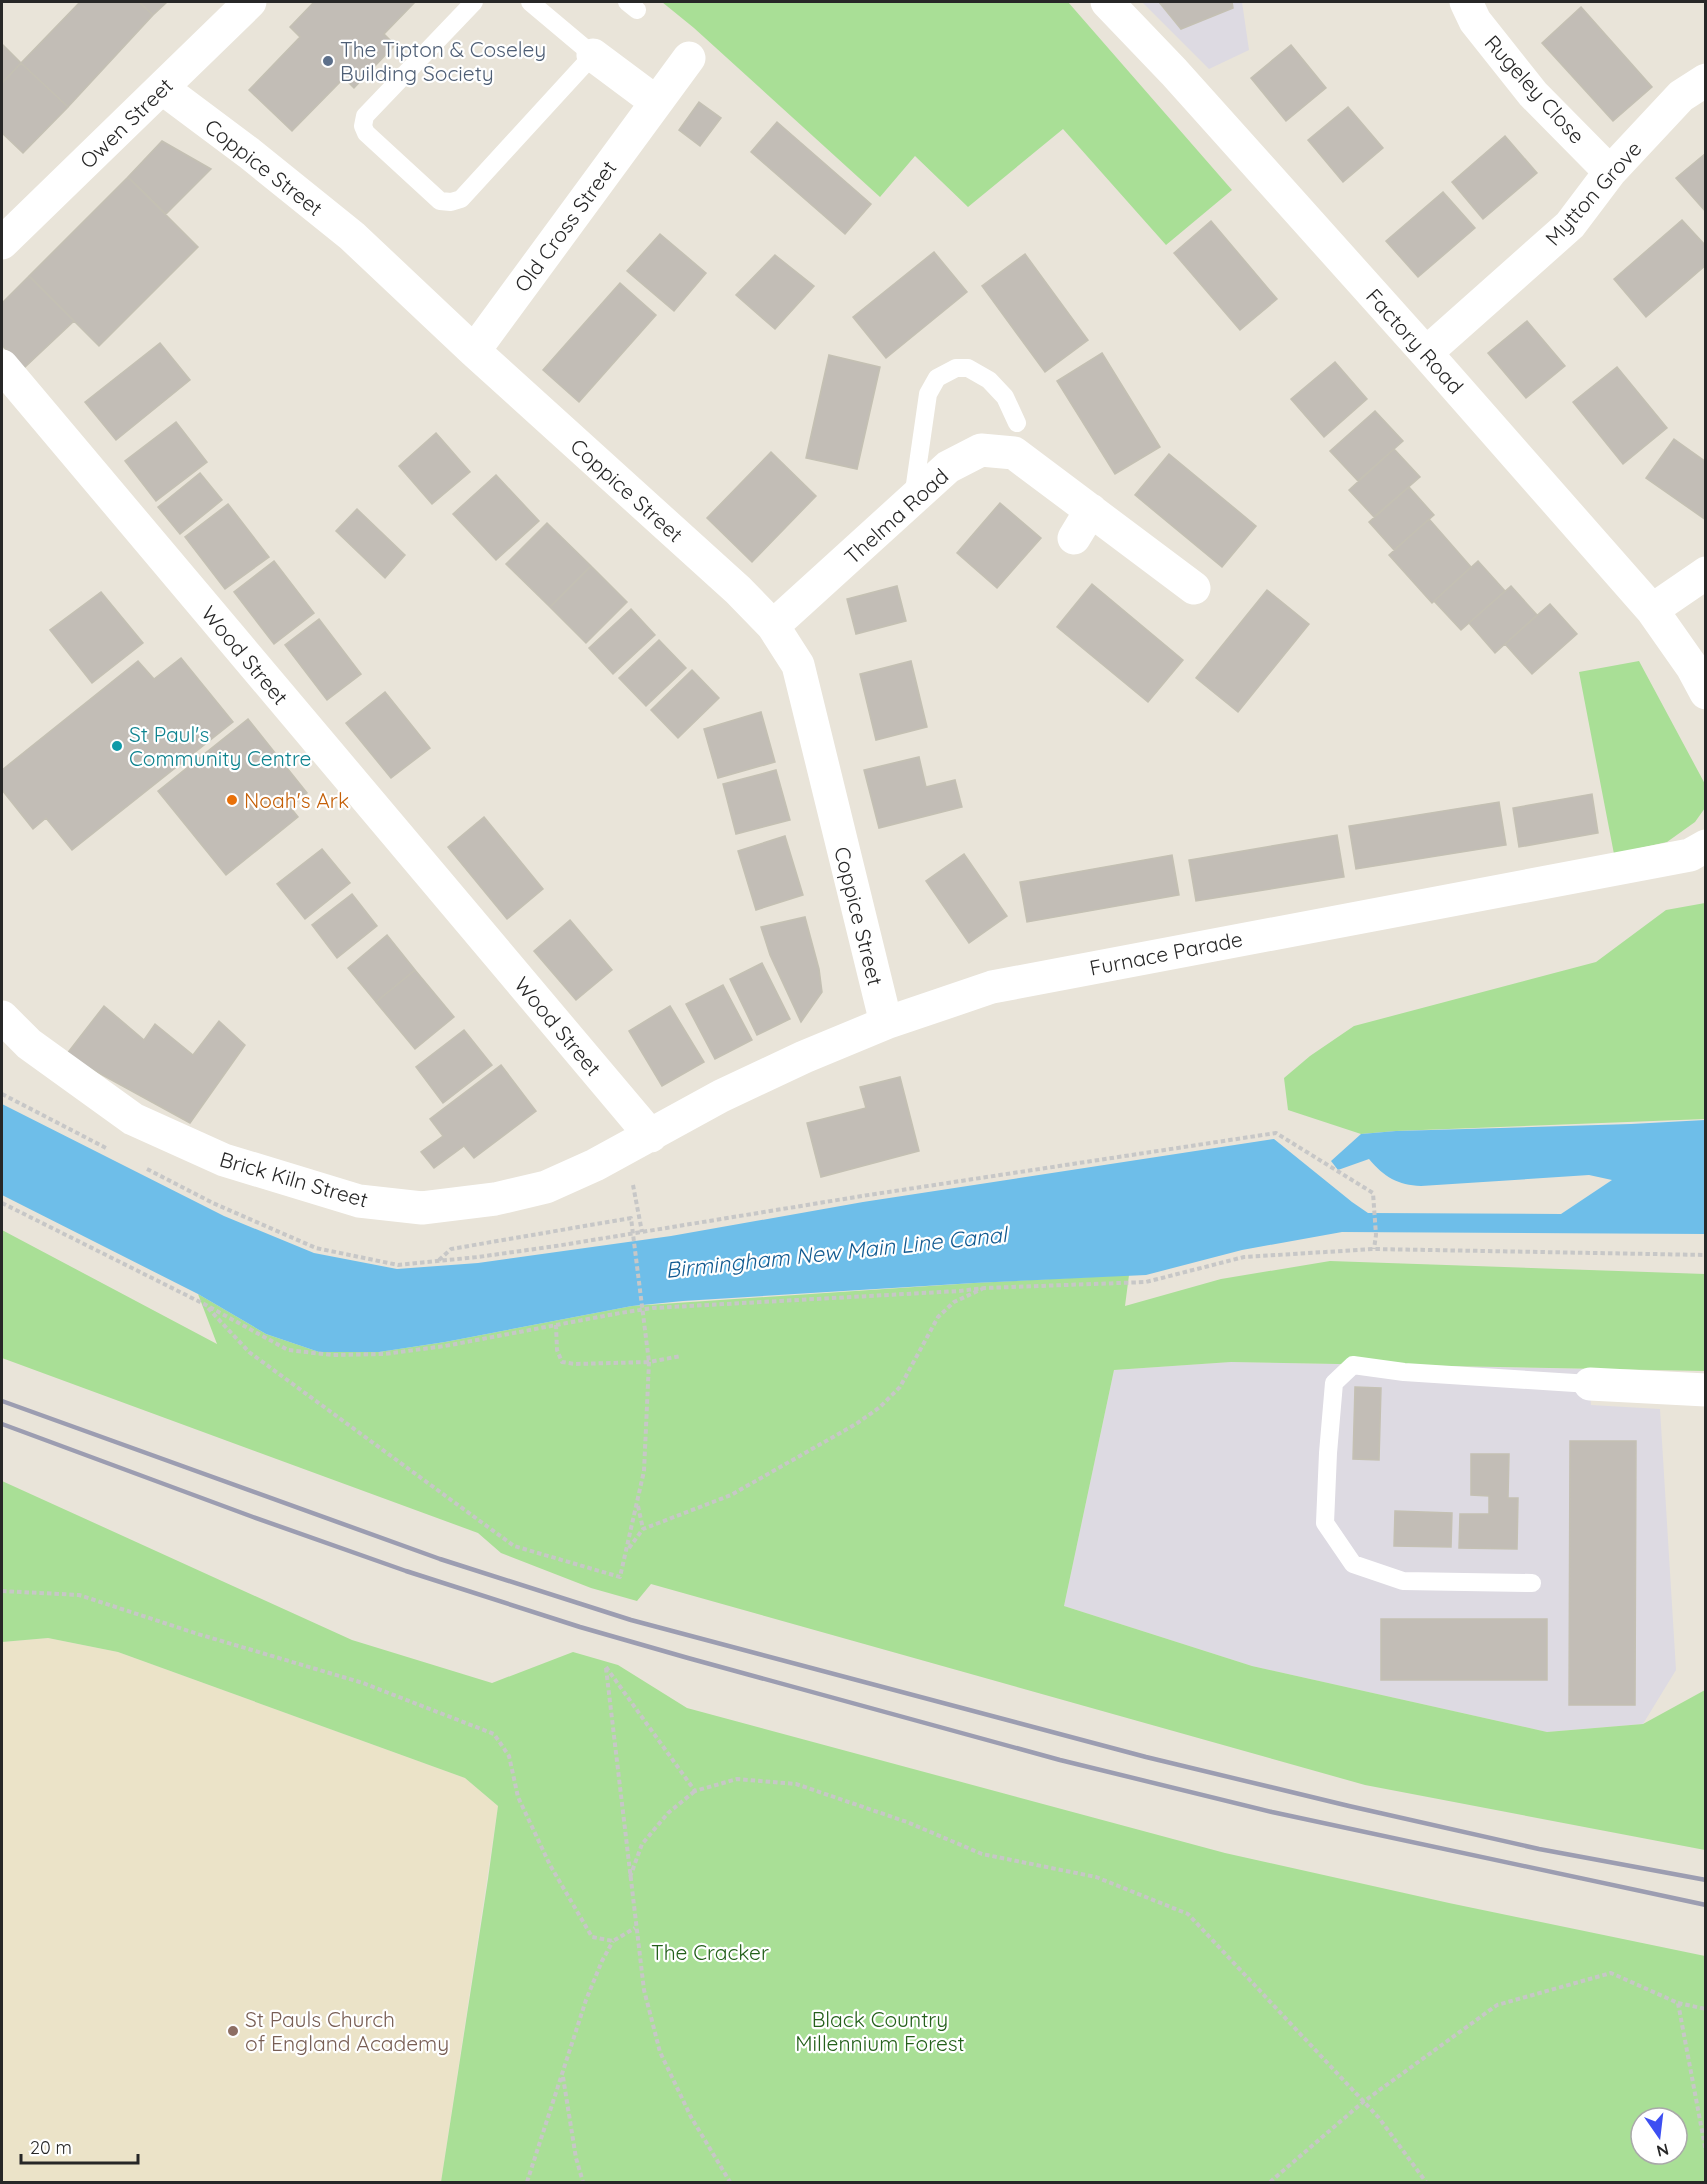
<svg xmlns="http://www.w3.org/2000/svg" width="1707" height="2184" font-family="Quicksand,sans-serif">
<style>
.industrial{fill:#dddae2}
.education{fill:#ebe3c8}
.green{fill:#a9df96;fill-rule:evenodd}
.water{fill:#6ebee9}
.building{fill:#c2bdb6;stroke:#c4c0b3;stroke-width:1.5}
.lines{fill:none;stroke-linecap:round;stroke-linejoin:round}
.path{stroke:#c7c7c7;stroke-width:4;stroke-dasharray:4.5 3;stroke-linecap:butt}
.service{stroke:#fff;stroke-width:18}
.minor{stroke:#fff;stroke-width:33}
.secondary{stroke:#fff;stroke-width:33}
.rail{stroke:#9c9db1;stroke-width:4.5}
.service-dot{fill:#5c6f8a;stroke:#fff;stroke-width:2}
.culture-dot{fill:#0f9aa8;stroke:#fff;stroke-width:2}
.food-dot{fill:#e8710a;stroke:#fff;stroke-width:2}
.education-dot{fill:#8d6e63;stroke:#fff;stroke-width:2}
.labels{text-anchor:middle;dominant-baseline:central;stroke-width:4.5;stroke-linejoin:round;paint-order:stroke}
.service-label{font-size:21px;fill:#4e5e75;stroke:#fff;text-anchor:start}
.street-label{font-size:21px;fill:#272727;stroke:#fff}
.culture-label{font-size:21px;fill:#0d838f;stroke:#fff;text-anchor:start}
.food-label{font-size:21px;fill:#c56008;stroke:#fff;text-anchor:start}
.park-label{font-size:21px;fill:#24601b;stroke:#fff}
.education-label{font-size:21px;fill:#785e54;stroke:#fff;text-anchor:start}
.water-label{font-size:22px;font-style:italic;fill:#125a90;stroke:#fff}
</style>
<rect width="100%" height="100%" fill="#e9e4d9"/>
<path class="industrial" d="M1142,2H1242L1249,50L1209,69Z
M1231,1362L1588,1369L1591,1405L1660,1409L1676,1670L1643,1724L1547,1732L1252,1666L1064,1606L1114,1370Z"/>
<path class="education" d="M48,1638L118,1652L465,1778L498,1806L441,2182H2V1642Z"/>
<path class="green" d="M662,2H1068L1232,190L1166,245L1063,129L968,207L915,156L880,197L694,28Z
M1639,661L1705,784V808L1695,822L1667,842L1614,854L1579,672Z
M1705,903V1119L1396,1131L1361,1134L1288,1110L1284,1078L1310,1056L1354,1026L1596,962L1666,910Z
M2,1230L217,1344L198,1294L266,1334L319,1352H379L445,1342L632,1306L974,1283L1129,1275L1125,1306L1221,1279L1330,1261L1705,1274V1371L1231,1362L1114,1370L1064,1606L1252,1666L1547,1732L1643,1724L1705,1690V1850L1365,1785L651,1584L637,1601L591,1588L501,1553L478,1533L2,1358Z
M2,1481L352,1640L492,1683L573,1652L618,1665L687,1708L1225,1853L1449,1903L1705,1956V2182H441L488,1879L498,1806L465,1778L118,1652L48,1638L2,1642ZM1641,2118H1677V2154H1641Z"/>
<path class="water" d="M2,1104L224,1216L314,1253L397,1269L478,1263L671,1236L863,1202L1274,1139L1352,1202L1368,1213L1561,1214L1612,1180L1589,1175L1421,1186C1398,1185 1384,1177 1369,1159L1338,1170L1331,1161L1361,1134L1396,1131L1631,1124L1705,1120V1234L1342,1232L1242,1250L1146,1275L974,1283L683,1301L632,1306L445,1342L379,1352H319L266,1334L198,1294L2,1195Z"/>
<path class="building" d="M80,2H139L153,15L68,107L21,63Z
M139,2H167L153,15Z
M314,2H415L384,34L395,45L354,88L344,78L292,131L249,90L300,37L290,27Z
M1159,2H1232L1233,8L1181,29Z
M1581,7L1652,87L1613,121L1542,43Z
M2,44L21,63L2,83Z
M1291,45L1326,88L1286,121L1251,78Z
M21,63L68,107L23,153L2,133V83Z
M699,102L721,118L700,146L679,130Z
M1348,107L1383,148L1343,182L1308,140Z
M777,122L871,204L845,234L751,152Z
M1505,136L1537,173L1483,219L1452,182Z
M162,141L211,169L166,214L128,177Z
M1706,153V212L1676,178Z
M128,177L198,247L99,346L29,276Z
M1443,192L1475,228L1418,277L1386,241Z
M1682,220L1706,246V265L1646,317L1614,279Z
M1211,221L1277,299L1240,330L1174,253Z
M660,234L706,273L674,311L627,271Z
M934,252L967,292L886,358L853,317Z
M1025,254L1088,340L1045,372L982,286Z
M775,255L814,286L775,329L736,295Z
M29,276L74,321L23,369L2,345V303Z
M620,283L656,315L579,402L543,370Z
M1527,321L1565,366L1526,398L1488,353Z
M160,343L190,380L116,440L85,402Z
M1102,353L1160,447L1115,474L1057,381Z
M829,355L880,367L857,469L806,458Z
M1335,362L1367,399L1324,437L1291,399Z
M1617,367L1667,428L1623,464L1573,402Z
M1375,411L1403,441L1358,481L1330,451Z
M176,422L207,462L156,501L125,461Z
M436,433L470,472L432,504L399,466Z
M1674,439L1706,462V520L1646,478Z
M1394,449L1420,477L1374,517L1349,490Z
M771,452L816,496L752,562L707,518Z
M1169,454L1256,526L1222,567L1135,495Z
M200,473L222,500L180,534L158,507Z
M496,475L539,521L496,560L453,514Z
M1409,487L1434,515L1394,550L1369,522Z
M1000,503L1041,538L997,588L957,553Z
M228,504L269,557L225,589L185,537Z
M357,509L405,555L385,578L336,531Z
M1429,519L1471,567L1432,603L1389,555Z
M547,523L591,566L550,607L506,564Z
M274,561L314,613L274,644L234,592Z
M1478,561L1505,591L1461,630L1434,601Z
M591,566L627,602L586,643L550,607Z
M1092,584L1183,660L1148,702L1057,627Z
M897,586L906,621L856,634L847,599Z
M1511,586L1537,615L1495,653L1469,623Z
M1267,590L1309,624L1238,712L1196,678Z
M101,592L143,643L92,683L50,630Z
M1550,604L1577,634L1532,674L1505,644Z
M631,609L655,635L613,674L589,648Z
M319,619L361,674L327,700L285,645Z
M659,640L686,668L646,706L619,678Z
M181,658L233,722L72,850L46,818L33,829L2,790V770L138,661L154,679Z
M911,661L927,727L876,740L860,674Z
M692,670L719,698L678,738L651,710Z
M385,692L430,748L391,778L346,723Z
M761,712L775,762L718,778L704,729Z
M248,719L307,793L290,807L298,817L226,875L158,791Z
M919,757L926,787L955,780L962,807L879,828L864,770Z
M776,770L790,820L736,834L723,784Z
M1592,794L1598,833L1519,847L1513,808Z
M1499,802L1506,845L1356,869L1349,826Z
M484,817L543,889L507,919L448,847Z
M1337,835L1344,877L1196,901L1189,860Z
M785,836L803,895L756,910L738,851Z
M322,849L350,883L305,919L277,884Z
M964,854L1007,916L969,943L926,881Z
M1172,855L1179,895L1027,922L1020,882Z
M352,894L377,926L337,958L312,925Z
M805,917L819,969L822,992L801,1022L770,955L761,927Z
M570,920L612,970L576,1000L534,951Z
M387,935L415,970L376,1002L348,968Z
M762,963L790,1019L757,1035L730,979Z
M415,970L454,1017L415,1049L376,1002Z
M723,985L752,1040L715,1059L686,1004Z
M104,1006L144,1040L155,1024L193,1055L219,1021L245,1045L190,1123L66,1055Z
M670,1006L704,1062L662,1086L629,1031Z
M464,1030L492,1065L443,1103L416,1067Z
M501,1065L536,1111L474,1158L464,1146L434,1168L421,1152L443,1136L430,1119Z
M900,1077L919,1151L821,1177L807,1123L866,1108L860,1087Z
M1355,1387L1381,1388L1379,1460L1353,1459Z
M1570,1441H1636L1635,1705H1569Z
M1471,1454H1509L1508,1498H1518L1517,1549L1459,1548L1460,1514H1489V1496L1471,1495Z
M1395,1511L1452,1513L1451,1547L1394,1546Z
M1381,1619H1547V1680H1381Z"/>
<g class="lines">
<path class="path" d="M2,1094L106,1148
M147,1169L213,1203L316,1248L398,1265L478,1257L556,1246L862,1196L1276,1133L1373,1193L1376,1235L1374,1249
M633,1185L642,1232
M2,1203L204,1304L288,1350L332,1355L385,1354L445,1346L620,1313L653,1308L959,1291L985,1288L1146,1282L1244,1257L1374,1249L1706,1255
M439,1260L451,1249L631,1218L649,1362L575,1364L562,1362L557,1350L556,1325
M208,1308L249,1352L514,1546L620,1577L644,1471L649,1362L681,1356
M638,1506L643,1529
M629,1548L643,1529L731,1495L856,1424L880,1407L900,1387L938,1317L954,1302L982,1289
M2,1591L79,1595L198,1634L363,1683L494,1734L509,1756L518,1797L550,1865L592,1937L613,1941L635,1928
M606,1667L695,1791L737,1779L796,1784L907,1822L982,1854L1096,1877L1188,1914L1379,2118L1426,2182
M606,1668L644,1990L660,2052L691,2117L730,2182
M630,1877L642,1844L668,1813L695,1791
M1678,2003L1706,2009
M563,2077L576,2158L583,2182
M527,2182L586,2000L602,1961L613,1941
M1270,2182L1363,2102L1497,2005L1611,1973L1678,2003L1706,2152"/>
<path class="service" d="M474,2L365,116L363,126L366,133L440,201L451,202L461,199L593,55L530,2
M627,2L637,10
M913,498L928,394L937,378L956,368H968L989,380L1005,397L1017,423
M1532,1583L1403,1581L1353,1564L1325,1523L1328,1453L1334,1383L1353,1365L1404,1372L1590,1384"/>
<path class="minor" d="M1107,2L1174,72L1426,353L1652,610L1692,667L1706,693
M1466,2L1475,21L1533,94L1610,172
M593,55L656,102
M162,88L249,153L352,236L474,351L738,590L773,626L798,665L886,1023
M474,351L689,58
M1426,353L1570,225L1610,172L1681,96L1706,80
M2,366L651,1136
M1074,538L1091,510
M1652,610L1706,573
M773,626L948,467L981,450L1014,453L1194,588
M2,1017L29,1044L133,1119L224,1160L359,1201L422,1208L495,1199L546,1187L595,1165L721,1096L804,1057L886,1023L992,987L1690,855L1706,846
M1590,1384L1706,1390"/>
<path class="secondary" d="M2,243L250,2"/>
<path class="rail" d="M2,1401L440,1559L631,1620L1146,1757L1349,1806L1539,1849L1706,1880
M2,1424L253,1517L406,1571L580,1627L688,1658L1060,1760L1272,1812L1706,1905"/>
</g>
<circle class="service-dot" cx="328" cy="61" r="6"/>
<circle class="culture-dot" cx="117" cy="746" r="6"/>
<circle class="food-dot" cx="232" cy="800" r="6"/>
<circle class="education-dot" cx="233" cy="2031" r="6"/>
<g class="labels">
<g class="service-label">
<text x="340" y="49">The Tipton &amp; Coseley<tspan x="340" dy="24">Building Society</tspan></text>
</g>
<g class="street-label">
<text transform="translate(1535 89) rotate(48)">Rugeley Close</text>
<text transform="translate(126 123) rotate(-44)">Owen Street</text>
<text transform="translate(264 167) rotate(38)">Coppice Street</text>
<text transform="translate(1593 193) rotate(-48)">Mytton Grove</text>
<text transform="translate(565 226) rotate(-54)">Old Cross Street</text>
<text transform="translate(1415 341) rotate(48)">Factory Road</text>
<text transform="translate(627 490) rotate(42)">Coppice Street</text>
<text transform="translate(896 516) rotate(-42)">Thelma Road</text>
<text transform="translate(245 655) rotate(50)">Wood Street</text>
<text transform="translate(859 916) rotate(76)">Coppice Street</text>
<text transform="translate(1166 953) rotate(-11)">Furnace Parade</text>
<text transform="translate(558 1026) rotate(50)">Wood Street</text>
<text transform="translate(294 1179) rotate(16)">Brick Kiln Street</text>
</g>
<g class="culture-label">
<text x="129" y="734">St Paul's<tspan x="129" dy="24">Community Centre</tspan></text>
</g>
<g class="food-label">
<text x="244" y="800">Noah's Ark</text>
</g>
<g class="park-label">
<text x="710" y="1952">The Cracker</text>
<text x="880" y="2019">Black Country<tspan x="880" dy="24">Millennium Forest</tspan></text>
</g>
<g class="education-label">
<text x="245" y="2019">St Pauls Church<tspan x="245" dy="24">of England Academy</tspan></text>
</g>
<g class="water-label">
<text transform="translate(836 1252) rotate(-6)">Birmingham New Main Line Canal</text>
</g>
</g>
<rect width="1707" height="2184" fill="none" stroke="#272727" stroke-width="6"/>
<g transform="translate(1659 2136) rotate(166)"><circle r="28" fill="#ffffff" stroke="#a9a9a9" stroke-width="1.5"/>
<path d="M0-4.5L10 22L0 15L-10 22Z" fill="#3d4ff2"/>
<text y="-9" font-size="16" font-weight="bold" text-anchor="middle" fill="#272727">N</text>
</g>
<path d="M21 2154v9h117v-9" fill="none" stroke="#272727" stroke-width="3"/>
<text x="30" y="2154" font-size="18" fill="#272727" stroke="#ffffff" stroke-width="4.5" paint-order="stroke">20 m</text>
</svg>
